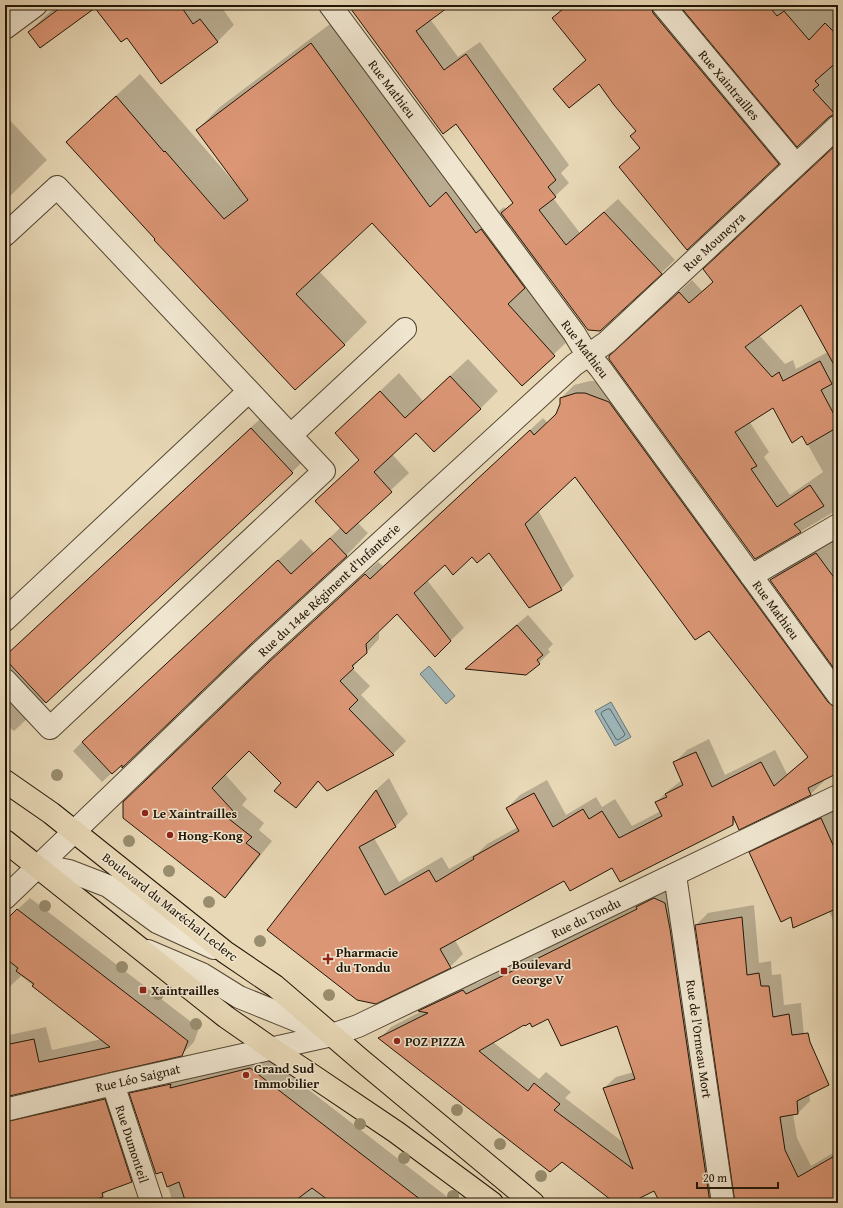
<svg xmlns="http://www.w3.org/2000/svg" width="843" height="1208" font-family="'Gentium Book Plus',serif">
<style>
.water{fill:#9db6ba;stroke:#6b7672}
.shadow{fill:#0003;fill-rule:evenodd}
.lines{fill:none;stroke-linecap:round;stroke-linejoin:round}
.shore{stroke:#5f6660;stroke-width:1}
.building{fill:#db9675;stroke:#211505;fill-rule:evenodd}
.minor-casing{stroke:#534631;stroke-width:24}
.major-casing{stroke:#211505;stroke-width:24}
.minor{stroke:#f0e6d0;stroke-width:22}
.major{stroke:#e8d8b6;stroke-width:22}
.tree{fill:#988d6e}
.poi-dot{fill:#8f2418;stroke:#f0e6d0;stroke-width:1.5}
.labels{text-anchor:middle;dominant-baseline:central;stroke-width:3;stroke-linejoin:round;paint-order:stroke}
.street-label{font-size:13px;fill:#211505;stroke:#f0e6d0}
.poi-label{font-size:13px;font-weight:bold;fill:#211505;stroke:#f0e6d0;text-anchor:start}
</style>
<rect width="100%" height="100%" fill="#e8d8b6"/>
<filter id="stains"><feTurbulence type="fractalNoise" baseFrequency=".005" numOctaves="4"/><feColorMatrix values="0 0 0 0 .2 0 0 0 0 .09 0 0 0 0 .02 0 0 0 .5 -.17"/></filter>
<radialGradient id="worn" r=".72"><stop offset=".6" stop-color="#630" stop-opacity="0"/><stop offset="1" stop-color="#630" stop-opacity=".3"/></radialGradient>
<path class="water" d="M429,666L455,696L446,704L420,674Z
M611,702L631,737L615,746L595,711Z"/>
<path class="shadow" d="M59,5H209L211,8L214,5H220L234,25L217,42L127,36L95,7L29,32L46,15Z
M349,5H449L430,19L458,57L480,42L569,165L561,173L569,183L553,198L580,233L618,199L675,260L600,330L543,269L531,281L577,332L522,385L372,222L319,271L367,322L344,345L90,119L140,74L235,183L236,182L197,130L220,107L334,21L453,185L469,170L499,211L504,207L506,209L514,202L456,122Z
M561,5H670L791,150L778,163L620,167L641,147L637,131L599,82L555,89L587,59L553,18L563,8Z
M681,5H838V113H835L829,116Z
M5,115L47,160L5,201Z
M838,144V376L835,379L838,385V512L832,513L755,558L624,343L692,280L702,291L714,281ZM802,304L828,352L796,369L793,360L785,364L759,335ZM773,406L802,434L823,472L790,495L764,457L769,452L749,421Z
M468,359L498,391L480,409L416,432L392,454L409,473L357,522L368,533L347,555L102,782L73,751L95,729L301,539L314,553L341,527L317,501L360,459L336,433L399,373L423,401Z
M590,381H599L838,686V772L823,780L824,781L811,794L736,821L733,824L612,867L565,879L455,940L463,954L450,967L268,930L376,790L389,778L408,814L395,827L374,838L399,882L442,857L449,869L479,852L487,844L518,827L507,808L520,795L547,780L566,815L596,797L602,807L615,799L632,826L661,811L656,802L669,790L682,780L674,763L687,750L709,739L725,775L775,750L787,774L809,756L709,630L575,476L538,510L574,576L561,589L530,607L489,551L445,564L427,580L464,628L435,655L397,612L379,630V639L352,668L370,686L361,695L406,741L393,754L328,790L319,781L296,807L282,783L249,749L225,774L247,799L242,805L264,823L259,830L272,841L238,883L225,896L137,789L283,649L378,562L383,566L543,418L548,423L558,413L561,404V398L574,385Z
M272,408L313,452L292,472L14,731L5,724V656Z
M838,535V672L771,580L784,567Z
M528,615L553,644L548,649L550,652L539,663L467,668L477,658Z
M834,806L838,814V931L829,911L791,916L750,853L763,840Z
M666,887L716,1203H661L654,1189L628,1203H617L562,1161L380,1038L391,1027L422,1011H420L430,1000L475,979L477,983L643,901ZM549,1018L617,1024L634,1072L616,1077L604,1088L624,1143L565,1098L571,1092L546,1072L539,1079L493,1042L525,1024Z
M30,898L199,1028L194,1042L181,1055L5,1096V1036L46,1027L52,1050L102,1039L21,976L5,991V921Z
M754,905L759,963L771,961L772,975L781,974L784,1005L801,1003L810,1101L798,1113L793,1114L797,1138L811,1166L838,1150V1203H736L696,925L708,913Z
M264,1055L455,1203H173L163,1171L130,1093L144,1080Z
M117,1087L144,1169L132,1181L109,1189L102,1196L80,1203H5V1098V1101Z"/>
<g class="lines">
<path class="shore" d="M608,709H610L625,734L624,736L618,740L616,739L601,714L602,712Z"/>
</g>
<path class="building" d="M64,5H180L193,24L200,19L218,42L161,84L127,38L121,42L95,8L40,48L28,32Z
M348,5H451L416,31L444,70L466,54L556,180L548,187L556,197L539,210L566,245L604,212L662,274L600,331L588,330L501,213L513,203L456,124L443,134Z
M568,5H651L653,13L779,164L687,250L619,167L640,148L630,136L636,131L614,105L599,84L569,108L553,89L586,60L552,18Z
M679,5H768L777,16L784,11L809,40L825,23L838,36V61L815,81L819,85L813,90L835,114L829,117L797,147Z
M311,43L430,207L446,192L476,233L481,229L525,288L508,304L555,356L522,386L372,223L296,294L345,345L295,390L154,240L155,239L66,142L116,96L164,152L165,151L224,219L248,200L196,130Z
M838,143V372L801,305L745,347L772,377L779,372L783,381L820,361L832,384L821,390L838,422V427L807,445L802,436L792,443L773,408L735,432L757,466L751,469L777,507L810,485L824,506L794,524L801,532L755,559L609,359V356L679,292L689,303L713,282L703,269Z
M450,376L481,409L434,452L416,433L374,472L392,492L346,534L315,501L359,460L335,433L380,391L405,418Z
M576,393H585L609,402L828,702L833,706L838,707V773L808,788L811,795L739,830L733,816V825L620,882L612,868L570,891L564,881L440,949L451,968L376,1004L357,1000L267,930L376,790L396,827L359,847L385,895L429,870L436,882L474,859L473,857L519,831L506,808L534,793L553,827L583,809L589,819L602,811L619,838L662,816L655,802L667,797L665,794L683,785L673,762L696,752L712,787L761,762L774,786L808,757L709,631L695,640L575,477L525,524L562,590L529,608L489,553L477,563L472,557L453,575L445,565L414,593L451,641L435,657L397,614L366,644L367,653L352,666L354,668L340,681L358,700L349,709L394,755L327,791L318,781L296,808L274,791L281,783L249,751L212,788L235,813L229,819L252,837L246,843L260,854L225,898L123,818V802L269,662L365,574L370,579L530,430L534,435L556,414L560,404V398Z
M251,428L293,473L46,703L5,659V656Z
M330,538L347,556L251,644L122,768V765L112,774L82,742L278,560L291,574Z
M816,553L838,583V674L770,580Z
M517,625L543,655L537,660L540,664L526,675L465,669Z
M821,818L838,856V908L793,928L791,917L781,922L749,852Z
M654,898L665,903L670,929L710,1203H660L654,1191L630,1203H615L562,1162L550,1172L378,1038L428,1013L418,1011L463,990L466,994L637,909L636,907ZM548,1019L561,1046L617,1026L635,1079L603,1088L633,1169L554,1110L560,1104L534,1083L528,1091L479,1051L524,1025L525,1026L530,1023L532,1027Z
M17,909L188,1041L182,1056L5,1097V1045L34,1039L39,1062L110,1047L32,986L34,984L16,971L18,968L5,958V921Z
M742,917L747,975L759,973L761,986H769L773,1017L789,1014L792,1035L808,1033L810,1042L829,1085L797,1101L798,1114L780,1117L785,1150L798,1177L838,1154V1203H735L695,925Z
M250,1068L386,1173L425,1203H332L312,1188L292,1203H186L179,1182L167,1187L162,1172L156,1174L129,1093L171,1084L170,1088Z
M105,1099L132,1182L102,1193L103,1197L84,1203H5V1122Z"/>
<g class="lines">
<g class="minor-casing">
<path id="minor" d="M330,5L574,333L583,348L600,368L838,695
M663,5L796,165
M5,28L36,5
M5,235L57,187L249,391L5,620
M291,435L405,329
M751,576L838,525
M5,680L50,728L324,471L249,391
M38,867H49L69,871L108,886L157,922L214,948
M675,875L723,1203
M5,898L260,653L574,365L607,342L838,126
M148,951L202,974L239,997L328,1033
M113,1084L152,1203
M5,1110L113,1084L332,1035L358,1026L838,796"/>
</g>
<g class="major-casing">
<path id="major" d="M5,781L51,813L225,952L275,986L361,1060L533,1203
M5,841L226,1017L272,1049L310,1074L396,1132L492,1203"/>
</g>
<use href="#minor" class="minor"/>
<use href="#major" class="major"/>
</g>
<g class="tree">
<circle cx="57" cy="775" r="6"/>
<circle cx="129" cy="841" r="6"/>
<circle cx="169" cy="871" r="6"/>
<circle cx="209" cy="902" r="6"/>
<circle cx="45" cy="906" r="6"/>
<circle cx="260" cy="941" r="6"/>
<circle cx="122" cy="967" r="6"/>
<circle cx="158" cy="994" r="6"/>
<circle cx="329" cy="995" r="6"/>
<circle cx="196" cy="1024" r="6"/>
<circle cx="457" cy="1110" r="6"/>
<circle cx="360" cy="1124" r="6"/>
<circle cx="500" cy="1144" r="6"/>
<circle cx="404" cy="1158" r="6"/>
<circle cx="541" cy="1176" r="6"/>
<circle cx="453" cy="1196" r="6"/>
</g>
<g class="poi-dot">
<circle cx="145" cy="813" r="4"/>
<circle cx="170" cy="835" r="4"/>
<path d="M326 953h4v4h4v4h-4v4h-4v-4h-4v-4h4z"/>
<rect x="500" y="967" width="8" height="8" rx="2"/>
<rect x="139" y="986" width="8" height="8" rx="2"/>
<circle cx="397" cy="1041" r="4"/>
<circle cx="246" cy="1075" r="4"/>
</g>
<g class="labels">
<g class="street-label">
<text transform="translate(729 85) rotate(50)">Rue Xaintrailles</text>
<text transform="translate(392 89) rotate(53)">Rue Mathieu</text>
<text transform="translate(714 242) rotate(-43)">Rue Mouneyra</text>
<text transform="translate(585 349) rotate(53)">Rue Mathieu</text>
<text transform="translate(329 590) rotate(-43)">Rue du 144e Régiment d'Infanterie</text>
<text transform="translate(776 610) rotate(54)">Rue Mathieu</text>
<text transform="translate(170 907) rotate(38)">Boulevard du Maréchal Leclerc</text>
<text transform="translate(586 918) rotate(-26)">Rue du Tondu</text>
<text transform="translate(699 1039) rotate(82)">Rue de l'Ormeau Mort</text>
<text transform="translate(138 1078) rotate(-13)">Rue Léo Saignat</text>
<text transform="translate(132 1144) rotate(72)">Rue Dumonteil</text>
</g>
<g class="poi-label">
<text x="153" y="813">Le Xaintrailles</text>
<text x="178" y="835">Hong-Kong</text>
<text x="336" y="952">Pharmacie<tspan x="336" dy="15">du Tondu</tspan></text>
<text x="512" y="964">Boulevard<tspan x="512" dy="15">George V</tspan></text>
<text x="151" y="990">Xaintrailles</text>
<text x="405" y="1041">POZ PIZZA</text>
<text x="254" y="1068">Grand Sud<tspan x="254" dy="15">Immobilier</tspan></text>
</g>
</g>
<rect width="843" height="1208" fill="none" stroke="#e8d8b6" stroke-width="20"/>
<rect x="6" y="6" width="831" height="1196" fill="none" stroke="#211505" stroke-width="2"/>
<rect x="10" y="10" width="823" height="1188" fill="none" stroke="#211505"/>
<path d="M697 1182v6h81v-6" fill="none" stroke="#211505" stroke-width="2"/>
<text x="703" y="1182" font-size="12" fill="#211505" stroke="#f0e6d0" stroke-width="3" paint-order="stroke">20 m</text>
<rect width="100%" height="100%" filter="url(#stains)"/>
<rect width="100%" height="100%" fill="url(#worn)"/>
</svg>
